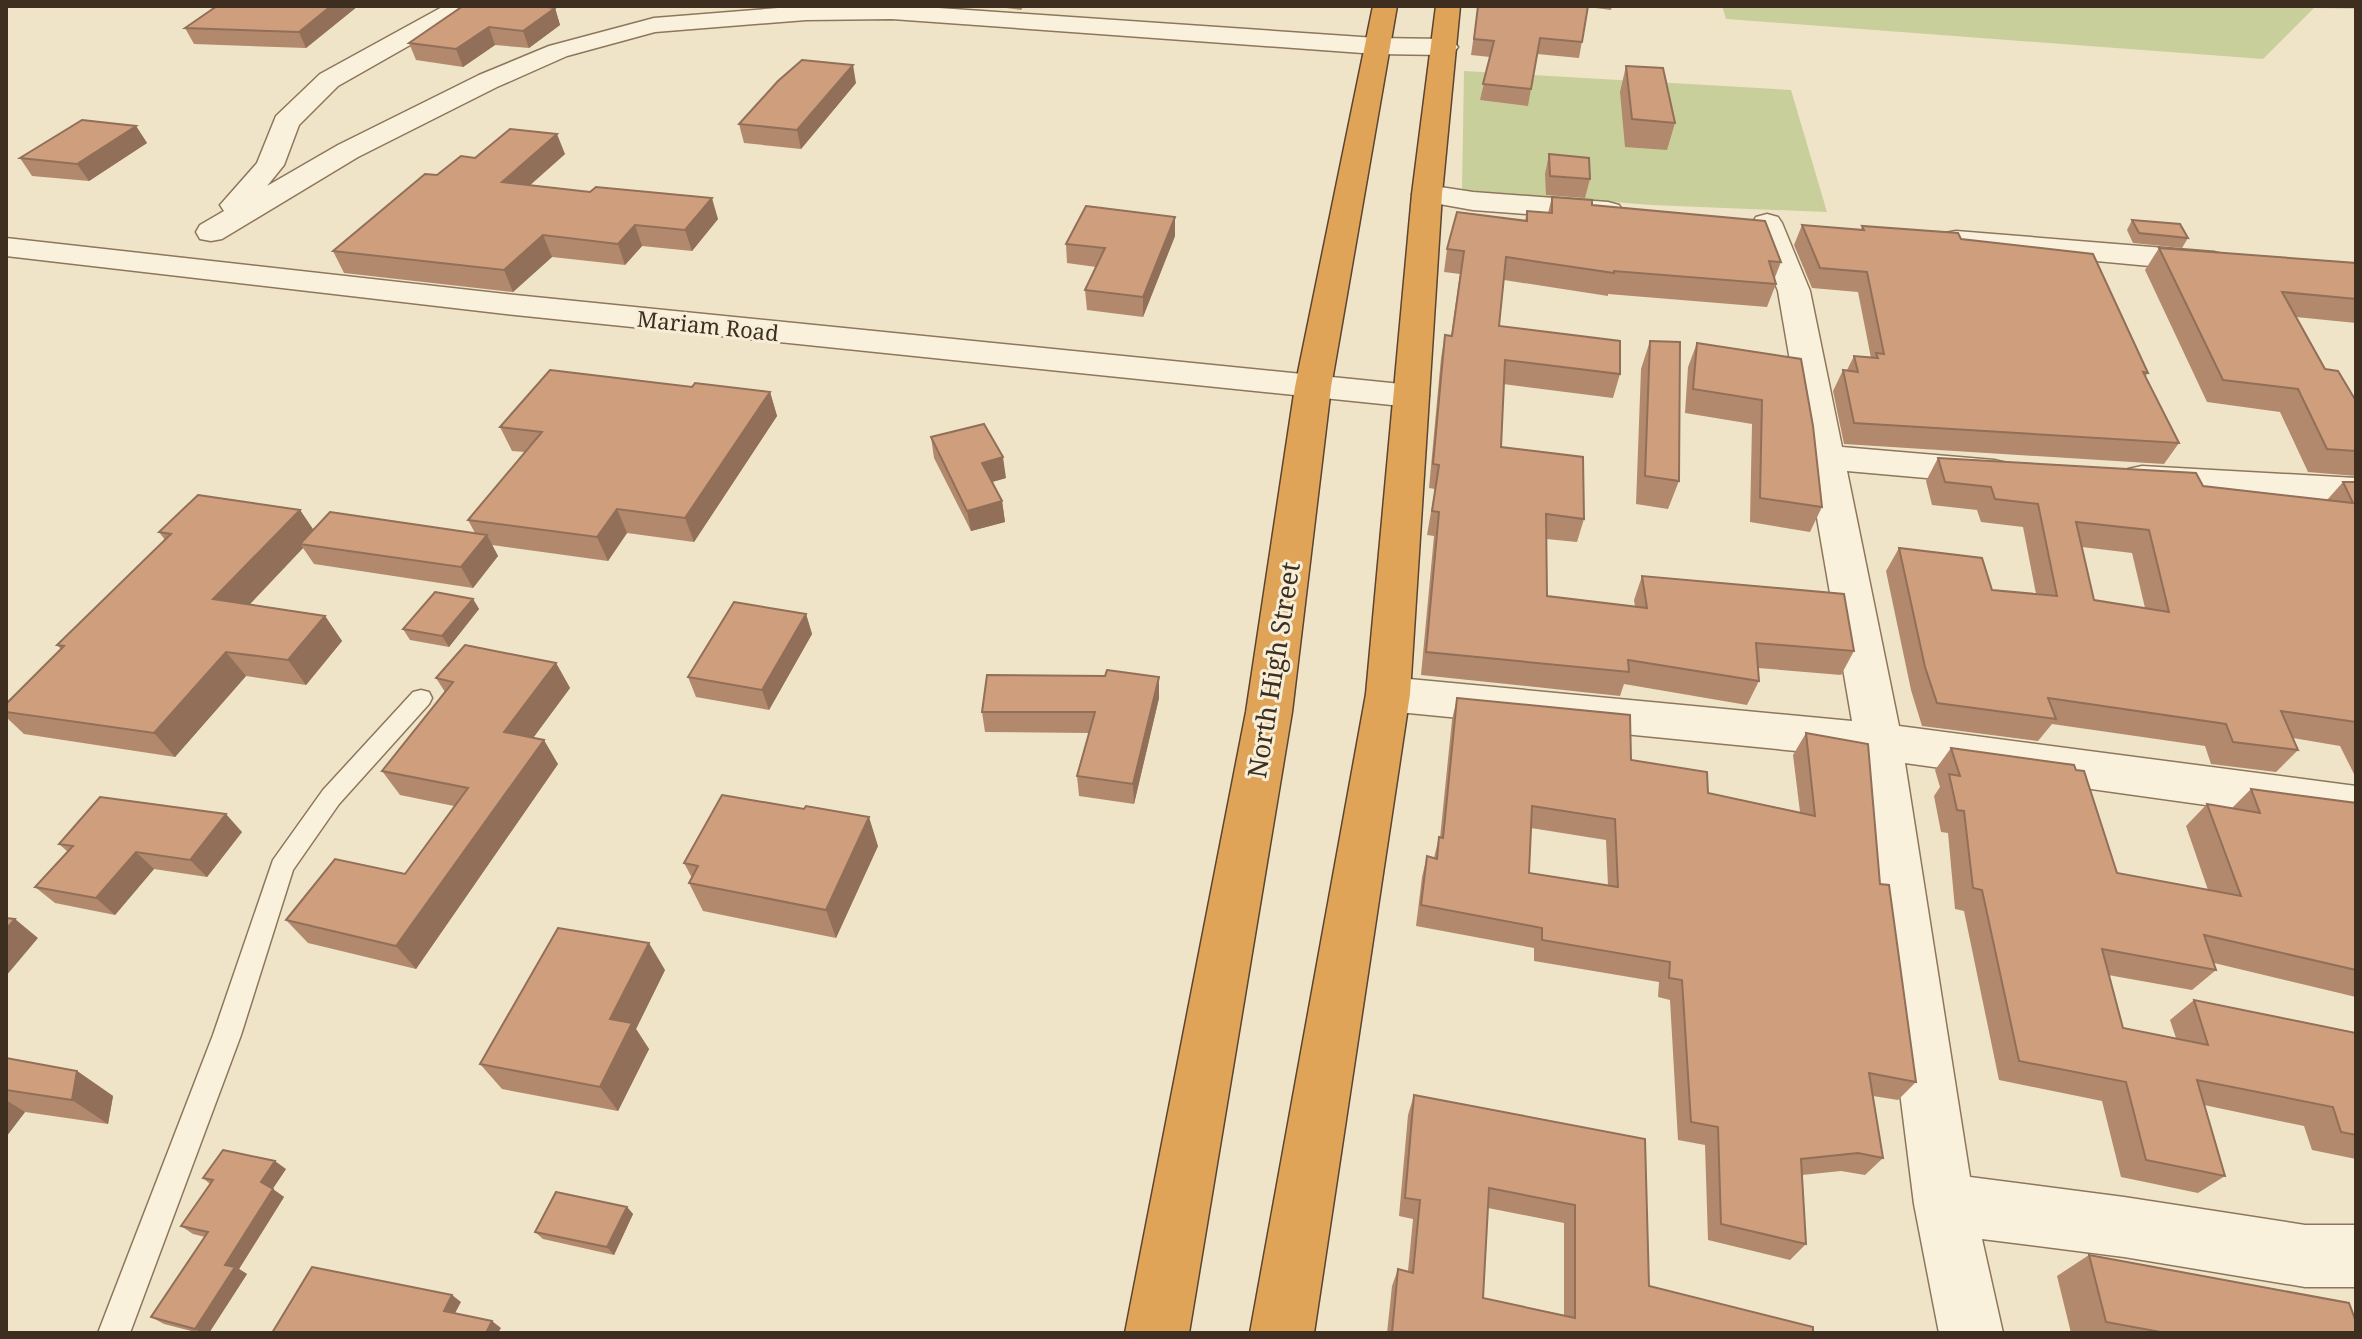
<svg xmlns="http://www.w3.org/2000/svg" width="2362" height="1339" font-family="'Noto Serif',serif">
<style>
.green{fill:#c9cf9b}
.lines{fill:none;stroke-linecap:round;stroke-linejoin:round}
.lane-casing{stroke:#8d765c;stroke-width:3}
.street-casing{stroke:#8d765c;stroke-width:3}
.highway-casing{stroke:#5b4430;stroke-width:3}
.lane{fill:#faf1dc;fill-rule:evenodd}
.street{fill:#faf1dc;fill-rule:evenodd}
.highway{fill:#e0a458;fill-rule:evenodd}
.wall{fill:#b2896c;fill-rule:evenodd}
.shaded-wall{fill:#916f58}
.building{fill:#cf9f7d;stroke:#916f58;stroke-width:2;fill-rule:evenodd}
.labels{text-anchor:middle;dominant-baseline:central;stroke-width:6;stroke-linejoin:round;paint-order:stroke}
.far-street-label{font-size:22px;fill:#3d2e20;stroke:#f7eed8}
.street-label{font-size:26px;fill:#3d2e20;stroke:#f7eed8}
</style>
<rect width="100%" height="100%" fill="#f0e4c8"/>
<path class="green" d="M1722,6H2356V9L2314,8L2263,59L1726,19Z
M1464,71L1791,90L1827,212L1651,205L1462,190Z"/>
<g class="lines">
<g class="lane-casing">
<path id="lane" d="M421,690L429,692L432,698L429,704L339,804L293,870L241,1035L130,1333H98L213,1035L273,860L323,790L413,692Z"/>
</g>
<g class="street-casing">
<path id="street" d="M444,6H474L470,11L338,86L299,125L284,165L267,186L338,145L479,75L549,46L654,18L803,6H910L1376,38L1445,39L1454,42L1458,47L1454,52L1445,55L1376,54L892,19L806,20L655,32L567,56L497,87L358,157L222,239L211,241L200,239L196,232L200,225L224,211L220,205L257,163L276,116L320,74Z
M1427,185L1473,192L1608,202L1619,205L1623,211L1619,217L1608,220L1473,210L1417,200L1412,194L1417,188Z
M1767,214L1778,217L1782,223L1810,291L1842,447L1994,460L2007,463L2013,472L2007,481L1994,484L1847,471L1899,726L2356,786V826L1905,763L1970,1177L2124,1197L2305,1225H2356V1287H2305L2124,1257L1982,1239L2003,1333H1939L1914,1204L1858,757L1388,711L1372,706L1366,694L1372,682L1388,677L1852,721L1778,291L1752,223L1756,217Z
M1956,231L2214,252L2225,255L2230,262L2225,269L2214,272L1945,247L1940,240L1945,233Z
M6,238L515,295L1411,385L1424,388L1429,396L1424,404L1411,407L515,315L6,256Z
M2142,466L2356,478V504L2142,490L2128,487L2123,478L2128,469Z"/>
</g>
<g class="highway-casing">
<path id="highway" d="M1373,6H1397L1331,387L1292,712L1189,1333H1125L1246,712L1295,387Z
M1436,6H1460L1442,194L1410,694L1314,1333H1250L1366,694L1412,194Z"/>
</g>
<use href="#lane" class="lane"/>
<use href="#street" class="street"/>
<use href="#highway" class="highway"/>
</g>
<path class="wall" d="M358,6L306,48L194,44L185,28Z
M991,6H1024L1021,10Z
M1478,6H1612L1611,10L1588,7L1579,58L1537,54L1528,106L1480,100L1490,57L1471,55Z
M555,8L560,25L529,48L495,45L463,67L416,60L409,43Z
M1626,66L1675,123L1667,150L1625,147L1620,92Z
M856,83L801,149L744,143L739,124Z
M136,126L147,143L89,181L32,176L20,158Z
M565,154L530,185L718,219L692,251L642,246L625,265L552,257L513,292L344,273L333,251L437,175L475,158Z
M1549,154L1590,179L1585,198L1546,195L1545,174Z
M1552,197L1592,205L1781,262L1774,280L1776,284L1767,307L1608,294V296L1504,280L1499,326L1620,374L1613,398L1503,384L1501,447L1584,519L1577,542L1546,539L1547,596L1635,607L1634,600L1642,576L1854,651L1841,675L1758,668L1759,681L1747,705L1624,684L1620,696L1421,675L1434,536L1427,535L1435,489L1429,488L1441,358L1445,335L1451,336L1460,274L1444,272L1447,249L1525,221L1527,211L1548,213Z
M2132,220L2188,238L2182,248L2133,243L2127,230Z
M1802,225L1861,230L1862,226L1961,239L2148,373L2145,377L2179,443L2164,464L1844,444L1833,391L1843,370H1847L1854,356L1871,358L1858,292L1812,288L1794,245Z
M1175,236L1143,317L1087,310L1085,290L1096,267L1067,263L1066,244Z
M2159,248L2356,263V323L2296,317L2325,369L2356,401V476L2308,472L2280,412L2207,402L2145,270Z
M1650,341L1679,481L1668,509L1636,504L1641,369Z
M1697,343L1801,359L1822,507L1810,532L1750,522L1752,424L1685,413L1688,367Z
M692,387L770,392L777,416L694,542L627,533L608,561L492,545L498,556L473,588L314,564L303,548L250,604L325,616L342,641L306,685L246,676L175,757L24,734L6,717V704L61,649L57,645L165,540L159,532L300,510L313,529L475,533L468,520L525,452L512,451L500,427Z
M931,437L1006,478L992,482L1002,501L1005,522L971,531L934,458Z
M1938,458L2327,500L2343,482H2356V778L2340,746L2293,738L2298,750L2276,772L2211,764L2205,746L2052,724L2038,741L1922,726L1911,690L1886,571L1899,548L1992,590L2036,594L2023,527L1981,522L1977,510L1932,505L1926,481ZM2082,547L2132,553L2145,608L2094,600Z
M473,599L479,609L449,647L410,640L403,629Z
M806,614L812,634L769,710L696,697L688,677Z
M556,663L570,688L533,738L558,764L416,969L308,943L286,920L405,874L454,806L400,795L382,771L445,692L436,678Z
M1159,677V698L1134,804L1079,796L1077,776L1089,733L985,732L982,712Z
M1457,698L1631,760L1708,793L1800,812L1793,755L1806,733L1880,884L1916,1082L1898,1100L1873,1096L1883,1158L1865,1175L1841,1171L1802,1175L1806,1244L1790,1260L1708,1240L1705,1145L1678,1140L1670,1000L1658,997L1659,982L1534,961V948L1416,926L1422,877L1427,856L1434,858L1439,837L1440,838L1452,720ZM1531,828L1606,840L1608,886L1529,873Z
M1951,748L2117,873L2208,890L2186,826L2207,804L2232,808L2251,789L2356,803V997L2214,963L2216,970L2192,990L2108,975L2123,1028L2176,1038L2170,1020L2194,1000L2356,1033V1159L2312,1150L2304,1126L2204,1105L2225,1176L2198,1193L2121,1177L2102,1101L1999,1080L1964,911L1955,909L1948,833L1941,832L1934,796L1940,787L1935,770Z
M804,809L878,846L836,938L703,911L689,883L692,878L684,863Z
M242,832L207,877L154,869L115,915L55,903L35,887L68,852L59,844Z
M665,970L636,1029L649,1049L618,1111L502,1089L480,1064Z
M6,1058L77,1071L113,1096L108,1124L25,1112L6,1137Z
M1414,1095L1645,1139L1649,1286L1813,1333H1387L1392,1286L1398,1269L1408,1271L1413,1219L1399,1216L1408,1115ZM1488,1208L1564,1223V1315L1483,1298Z
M286,1169L272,1189L284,1197L239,1269L247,1274L209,1333H199L164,1324L151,1317L205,1237L193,1234L181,1226L210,1184L203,1178Z
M627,1207L633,1214L614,1255L543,1239L535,1232Z
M2089,1255L2356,1333H2071L2057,1276Z"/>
<path class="shaded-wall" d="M331,6H358L306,48L299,32Z
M555,8L560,25L529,48L523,31Z
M489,27L495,45L463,67L456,49Z
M853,65L856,83L801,149L797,130Z
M136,126L147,143L89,181L77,164Z
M557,134L565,154L510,203L502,182Z
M712,198L718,219L692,251L685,230Z
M1175,217V236L1143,317V297Z
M635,225L642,246L625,265L618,244Z
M543,235L552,257L513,292L504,270Z
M770,392L777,416L694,542L685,518Z
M1003,457L1006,478L985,484L982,463Z
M1002,501L1005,522L971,531L967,511Z
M617,509L627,533L608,561L597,537Z
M300,510L316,534L300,544L303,548L232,623L213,599Z
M487,535L498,556L473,588L461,567Z
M473,599L479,609L449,647L442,636Z
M806,614L812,634L769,710L762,690Z
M325,616L342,641L306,685L288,660Z
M226,652L246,676L175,757L154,733Z
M556,663L570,688L519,757L504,732Z
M1159,677V698L1134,804L1133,784Z
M544,740L558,764L416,969L396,946Z
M226,814L242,832L207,877L190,860Z
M869,817L878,846L836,938L826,910Z
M136,852L154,869L115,915L96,898Z
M15,919L38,938L6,976V929Z
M649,943L665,970L636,1029L649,1049L618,1111L600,1087L610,1019Z
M77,1071L113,1096L108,1124L72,1100Z
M6,1100L25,1112L6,1137Z
M275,1161L286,1169L272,1190L261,1182Z
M273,1189L284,1197L239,1269L247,1274L209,1333H203L195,1329L225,1265Z
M627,1207L633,1214L614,1255L607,1247Z
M452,1295L461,1302L453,1317L444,1311Z
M492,1321L501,1328L498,1333H486Z"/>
<path class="building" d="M217,6H331L299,32L185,28Z
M463,6H540L555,8L523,31L489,27L456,49L409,43Z
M1478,6H1588L1582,42L1540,38L1531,89L1483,84L1494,41L1474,39Z
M802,60L853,65L797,130L739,124L778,81Z
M1626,66L1663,68L1675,123L1632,119Z
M82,120L136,126L77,164L20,158Z
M510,129L557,134L502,182L590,192L596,187L712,198L685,230L635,225L618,244L543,235L504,270L333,251L425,174L437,175L461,156L475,158Z
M1549,154L1589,158L1590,179L1550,176Z
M1552,197L1592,200V205L1765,221L1781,262L1769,261L1776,284L1614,271V273L1506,257L1499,326L1620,341V374L1505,360L1501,447L1583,457L1584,519L1546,514L1547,596L1647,608L1642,576L1844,594L1854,651L1756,643L1759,681L1628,660L1629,672L1426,652L1439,512L1432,511L1439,465L1433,464L1445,335L1452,336L1464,251L1447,249L1457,212L1527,221V211L1552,213Z
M1086,206L1175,217L1143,297L1085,290L1105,248L1066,244Z
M2132,220L2180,224L2188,238L2139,233Z
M1802,225L1864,230L1862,226L1958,233L1961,239L2093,254L2148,373L2143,372L2179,443L1854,423L1843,370L1858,372L1854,356L1878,358L1876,353L1884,354L1867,272L1820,268Z
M2159,248L2356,263V299L2282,292L2325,369L2338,371L2356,401V451L2327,449L2298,389L2223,380Z
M1650,341L1680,342L1679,481L1645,476Z
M1697,343L1801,359L1813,426L1822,507L1760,498L1762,400L1693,389Z
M550,370L692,387L695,383L770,392L685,518L617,509L597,537L468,520L542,432L500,427Z
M984,424L1003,457L982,463L1002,501L967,511L931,437Z
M1938,458L2196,473L2203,486L2353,503L2343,482H2356V722L2281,711L2298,750L2233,742L2226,724L2048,698L2056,719L1937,703L1925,667L1899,548L1982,558L1992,590L2057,596L2038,504L1995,499L1991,487L1945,482ZM2076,522L2149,530L2169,612L2094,600Z
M198,495L300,510L213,599L325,616L288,660L226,652L154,733L6,712V704L64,646L57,645L171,534L159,532Z
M330,512L487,535L461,567L300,544Z
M435,592L473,599L442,636L403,629Z
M734,602L806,614L762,690L688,677Z
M465,645L556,663L504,732L544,740L396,946L286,920L335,859L405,874L468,788L382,771L453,682L436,678Z
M1107,670L1159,677L1133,784L1077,776L1095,712H982L987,675L1105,676Z
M1457,698L1630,715L1631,760L1707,772L1708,793L1815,816L1806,733L1868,744L1880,884L1889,885L1916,1082L1869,1073L1883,1158L1858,1153L1801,1159L1806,1244L1721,1224L1718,1127L1691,1122L1682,980L1669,978L1670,962L1542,940V928L1421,905L1427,856L1437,859L1439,837L1443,838ZM1532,806L1615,819L1618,887L1529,873Z
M1951,748L2074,765L2076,770L2084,771L2117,873L2241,896L2207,804L2260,813L2251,789L2356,803V970L2204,935L2216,970L2102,949L2123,1028L2208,1045L2194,1000L2356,1033V1135L2341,1132L2333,1107L2197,1080L2225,1176L2146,1160L2126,1082L2019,1061L1982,890L1973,888L1964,811L1957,810L1949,774L1960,776Z
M722,795L804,809L806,806L869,817L826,910L689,883L698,866L684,863Z
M100,797L226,814L190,860L136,852L96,898L35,887L73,846L59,844Z
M6,918L15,919L6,929Z
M558,928L649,943L610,1019L632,1023L600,1087L480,1064Z
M6,1058L77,1071L72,1100L6,1090Z
M1414,1095L1645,1139L1649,1286L1813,1327V1333H1392L1398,1269L1413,1273L1420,1200L1405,1198ZM1489,1188L1575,1205V1318L1483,1298Z
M223,1150L275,1161L261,1182L273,1189L225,1265L235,1267L195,1329L151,1317L208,1232L181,1226L213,1180L203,1178Z
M556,1192L627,1207L607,1247L535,1232Z
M2089,1255L2349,1303L2356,1322V1333H2166L2106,1322Z
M312,1267L452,1295L444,1311L492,1321L486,1333H272Z"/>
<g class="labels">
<g class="far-street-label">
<text transform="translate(708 325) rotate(6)">Mariam Road</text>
</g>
<g class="street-label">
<text transform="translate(1273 670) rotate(-81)">North High Street</text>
</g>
</g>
<rect width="2362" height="1339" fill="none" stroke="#3d2e20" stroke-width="16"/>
</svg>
